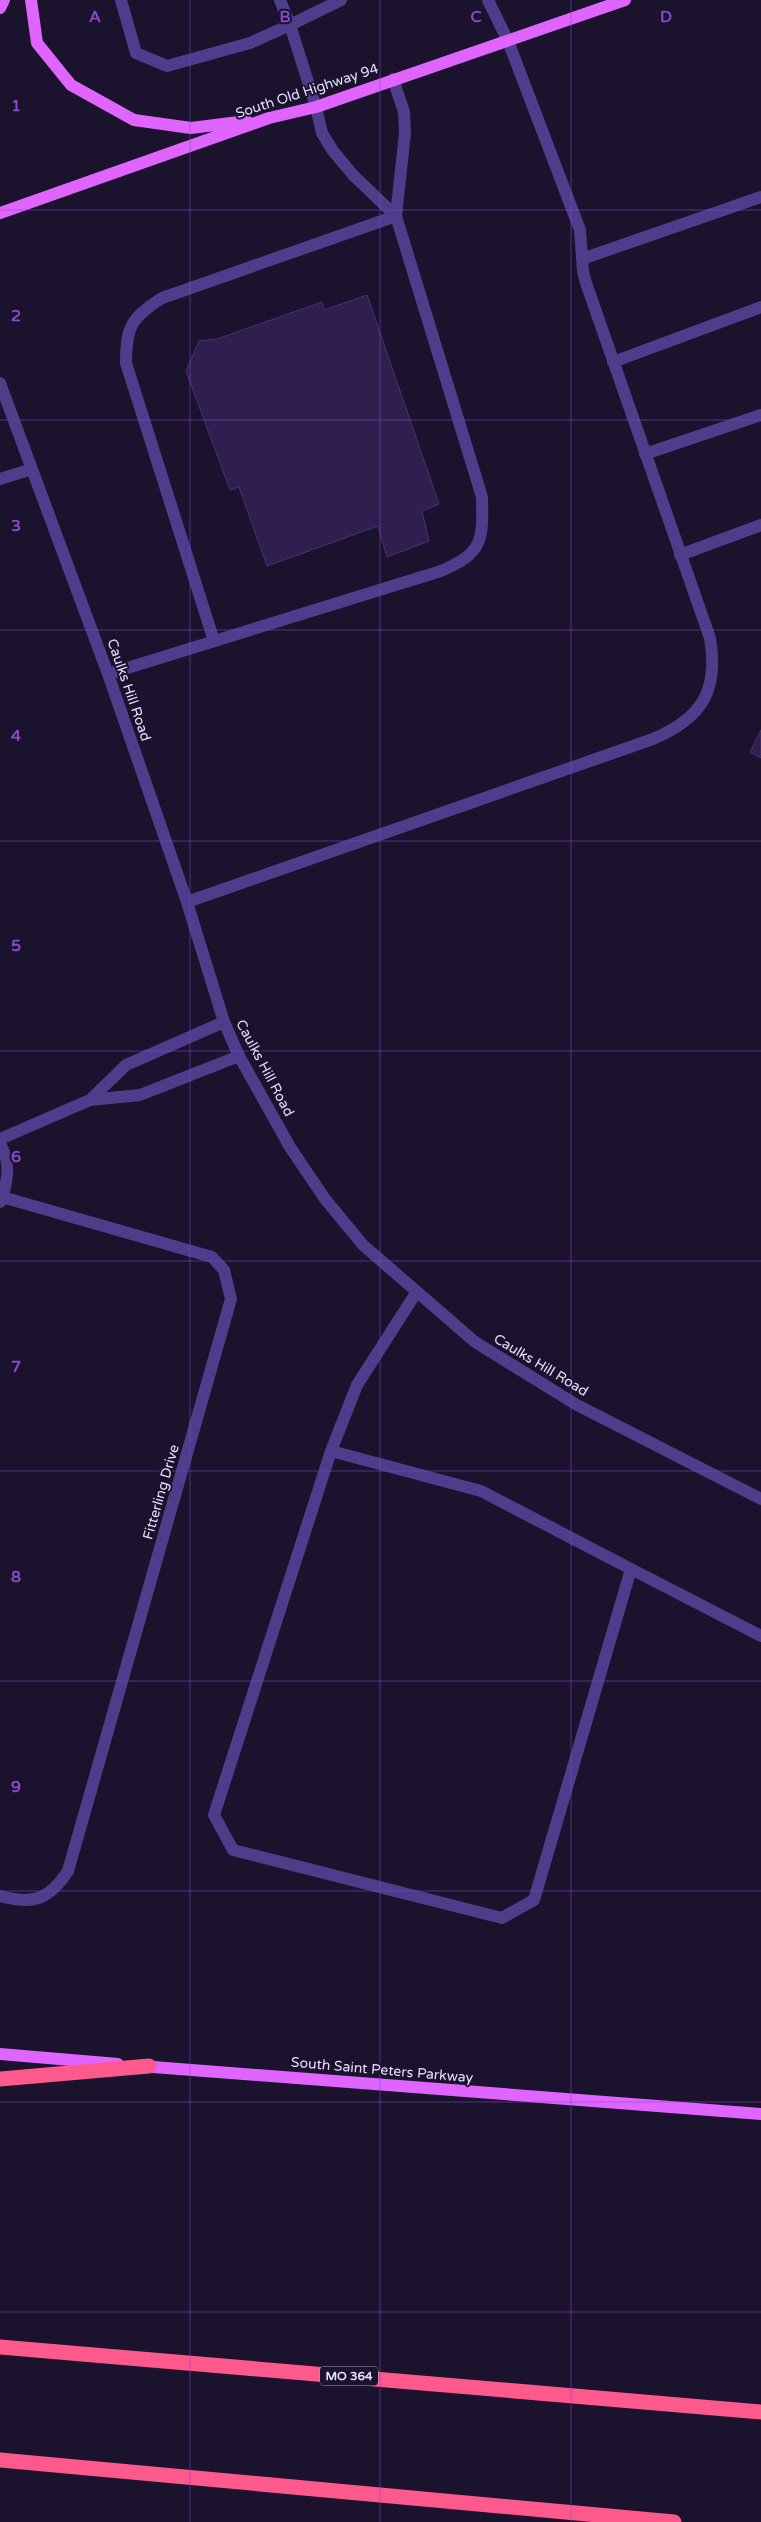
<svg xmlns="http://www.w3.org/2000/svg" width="761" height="2522" font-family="'Varela Round',sans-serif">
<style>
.building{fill:#2f1e4e;stroke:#4b3079}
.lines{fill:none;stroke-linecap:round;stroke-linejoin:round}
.minor{stroke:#4d3d8b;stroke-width:12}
.major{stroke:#df65fe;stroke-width:12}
.highway{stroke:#fe598d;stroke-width:15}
.grid{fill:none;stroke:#8b47c9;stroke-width:1;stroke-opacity:0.55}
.labels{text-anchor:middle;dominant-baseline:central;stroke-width:4;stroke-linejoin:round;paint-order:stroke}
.shield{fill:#1b122d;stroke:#aaa1c0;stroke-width:1}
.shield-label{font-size:12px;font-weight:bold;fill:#e7deff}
.street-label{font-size:14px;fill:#e7deff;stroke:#1b122d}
.grid-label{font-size:16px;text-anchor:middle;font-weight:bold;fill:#8b47c9;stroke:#1b122d;stroke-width:4;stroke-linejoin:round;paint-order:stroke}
</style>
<rect width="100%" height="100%" fill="#1b122d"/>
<path class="building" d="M367,295L439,504L422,511L429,541L387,557L378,526L267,566L239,487L230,490L186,371L199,341L217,339L322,302L324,310Z
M761,730V758L750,752Z"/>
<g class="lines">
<path class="minor" d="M121,0L136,53L167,66L250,43L290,25L280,0
M582,259L761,197
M613,362L761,307
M0,383L108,674L187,902L224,1022L239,1056L290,1147L325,1199L363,1245L475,1342L577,1405L761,1499
M645,454L761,415
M0,479L32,469
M680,555L761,525
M214,641L126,363C126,327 131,318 162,298L396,216L354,176L333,151L322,133L316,107L290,25L341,0
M108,674L441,571C483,553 483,541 482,497L396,216L405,133L404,112L393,79
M187,902L653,739C702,718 719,691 710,638L586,283L583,271L580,230L508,41L488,0
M90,1100L126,1065L224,1022
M0,1139L90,1100L140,1095L239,1056
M0,1144C11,1161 8,1183 0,1202
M416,1293L357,1385L331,1451L214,1815L233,1850L502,1918L534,1900L631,1569L761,1636
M331,1451L481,1491L631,1569
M0,1896C33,1905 49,1900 68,1871L231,1299L224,1270L212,1257L2,1197"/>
<path class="major" d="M31,0L37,43L71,85L134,120L191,128L247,121
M0,8L4,0
M0,213L269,118L316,107L625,0
M0,2054L118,2064
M140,2066L761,2114"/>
<path class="highway" d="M0,2079L149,2066
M0,2347L761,2412
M0,2460L674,2522"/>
</g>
<path class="grid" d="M190,0V2522M380,0V2522M571,0V2522M0,210H761M0,420H761M0,630H761M0,841H761M0,1051H761M0,1261H761M0,1471H761M0,1681H761M0,1891H761M0,2102H761M0,2312H761"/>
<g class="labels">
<rect class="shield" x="320" y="2366.5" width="58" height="19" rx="4"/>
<g class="shield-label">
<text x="349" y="2376">MO 364</text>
</g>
<g class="street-label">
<text transform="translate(307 91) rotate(-18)">South Old Highway 94</text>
<text transform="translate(129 690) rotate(71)">Caulks Hill Road</text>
<text transform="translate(265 1068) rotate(62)">Caulks Hill Road</text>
<text transform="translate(541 1365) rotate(31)">Caulks Hill Road</text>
<text transform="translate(161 1492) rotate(-74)">Fitterling Drive</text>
<text transform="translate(382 2070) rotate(5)">South Saint Peters Parkway</text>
</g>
</g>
<g class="grid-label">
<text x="95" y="22">A</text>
<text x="285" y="22">B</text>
<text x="476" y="22">C</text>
<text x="666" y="22">D</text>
<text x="16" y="111">1</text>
<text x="16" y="321">2</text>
<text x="16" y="531">3</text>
<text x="16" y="741">4</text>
<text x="16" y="951">5</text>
<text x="16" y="1162">6</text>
<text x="16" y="1372">7</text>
<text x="16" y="1582">8</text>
<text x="16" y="1792">9</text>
</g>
</svg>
